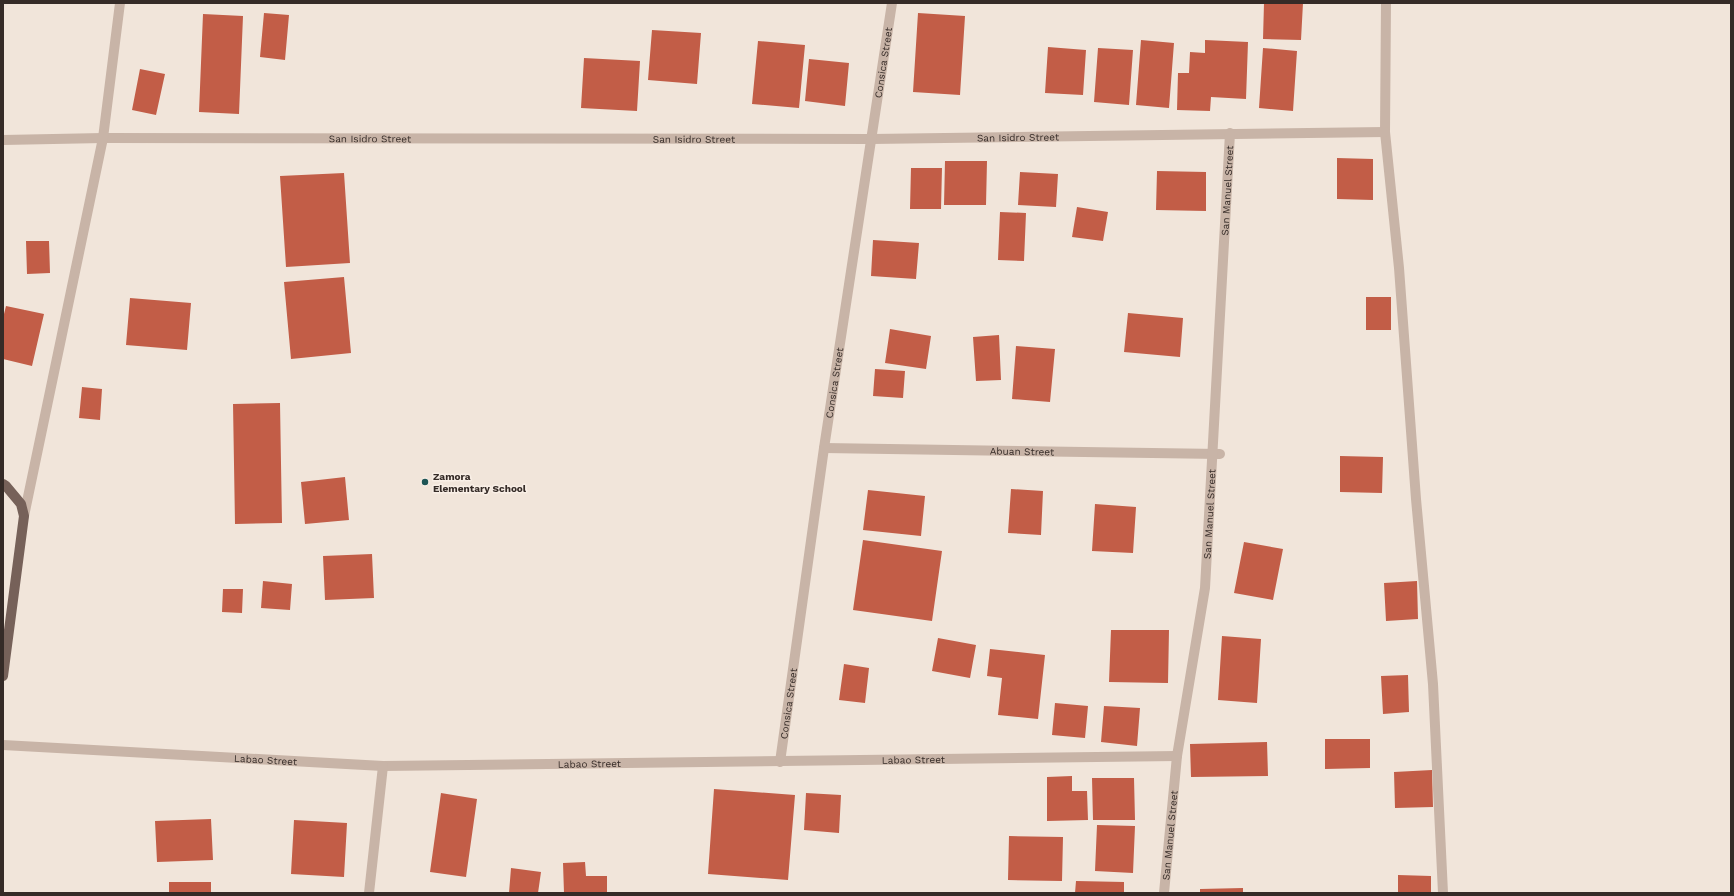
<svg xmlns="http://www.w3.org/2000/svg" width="1734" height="896" font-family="'Work Sans',sans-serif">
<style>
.building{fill:#c25d47}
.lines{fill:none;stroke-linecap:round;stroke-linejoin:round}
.minor{stroke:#c8b4a7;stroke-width:10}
.major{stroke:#766159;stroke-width:10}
.poi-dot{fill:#1e5555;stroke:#f9efe6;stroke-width:1.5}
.labels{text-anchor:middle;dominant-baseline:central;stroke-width:3;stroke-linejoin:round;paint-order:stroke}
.street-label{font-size:10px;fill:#352b27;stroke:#f9efe6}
.poi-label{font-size:10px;font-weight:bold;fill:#352b27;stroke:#f9efe6;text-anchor:start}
</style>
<rect width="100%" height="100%" fill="#f1e5da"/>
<path class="building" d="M1264,3H1303L1301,40L1263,39Z
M264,13L289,15L285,60L260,57Z
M918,13L965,16L960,95L913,92Z
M203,14L243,16L239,114L199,112Z
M652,30L701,33L697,84L648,80Z
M1141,40L1174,43L1169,108L1136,105Z
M1205,40L1248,42L1246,99L1211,97L1210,111L1177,110L1178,73H1189L1190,52L1205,53Z
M758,41L805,45L799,108L752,104Z
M1048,47L1086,50L1083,95L1045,93Z
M1098,48L1133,50L1129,105L1094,102Z
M1263,48L1297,51L1293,111L1259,108Z
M584,58L640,61L637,111L581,108Z
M809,59L849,63L845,106L805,101Z
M140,69L165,74L156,115L132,110Z
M1337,158L1373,159V200L1337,199Z
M945,161H987L986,205H944Z
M911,168H942L941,209H910Z
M1157,171L1206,172V211L1156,210Z
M1020,172L1058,174L1056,207L1018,205Z
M344,173L350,263L286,267L280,176Z
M1077,207L1108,212L1103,241L1072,237Z
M1000,212L1026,213L1024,261L998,260Z
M873,240L919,243L916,279L871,276Z
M26,241H49L50,273L27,274Z
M344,277L351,353L291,359L284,282Z
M1366,297H1391V330H1366Z
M130,298L191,303L187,350L126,345Z
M6,306L44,314L32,366L3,359V318Z
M1128,313L1183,318L1180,357L1124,352Z
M890,329L931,336L926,369L885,363Z
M999,335L1001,380L976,381L973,337Z
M1016,346L1055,349L1050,402L1012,399Z
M875,369L905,371L903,398L873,396Z
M82,387L102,389L100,420L79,418Z
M280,403L282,523L235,524L233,404Z
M1340,456L1383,457L1382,493L1340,492Z
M345,477L349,520L305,524L301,482Z
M1011,489L1043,491L1041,535L1008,533Z
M868,490L925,496L921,536L863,530Z
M1095,504L1136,507L1133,553L1092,551Z
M863,540L942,551L932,621L853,610Z
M1244,542L1283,549L1273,600L1234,593Z
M372,554L374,598L325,600L323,556Z
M263,581L292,584L290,610L261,608Z
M1417,581L1418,619L1386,621L1384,583Z
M223,589H243L242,613L222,612Z
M1111,630H1169L1168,683L1109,682Z
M1222,636L1261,639L1257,703L1218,700Z
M938,638L976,645L970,678L932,671Z
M990,649L1045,655L1038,719L998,715L1002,678L987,676Z
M844,664L869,668L865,703L839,700Z
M1408,675L1409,712L1383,714L1381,676Z
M1055,703L1088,706L1085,738L1052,735Z
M1104,706L1140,708L1137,746L1101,742Z
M1325,739H1370V768L1325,769Z
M1267,742L1268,776L1191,777L1190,744Z
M1432,770L1433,807L1395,808L1394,772Z
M1072,776V791H1087L1088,820L1047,821V777Z
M1092,778H1134L1135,820H1093Z
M714,789L795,795L788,880L708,874Z
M441,793L477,799L466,877L430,872Z
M806,793L841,795L839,833L804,830Z
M211,819L213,860L157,862L155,821Z
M294,820L347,823L344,877L291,874Z
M1097,825L1135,826L1133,873L1095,871Z
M1009,836L1063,837L1062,881L1008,880Z
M585,862L586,876H607V893H564L563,863Z
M511,868L541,872L538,893H509Z
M1398,875L1431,876V893H1398Z
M1076,881L1124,882V893H1075Z
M169,882H211V893H169Z
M1243,888V893H1200V889Z"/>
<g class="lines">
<g class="minor">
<path d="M1386,3L1385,132L1399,268L1416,499L1433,684L1443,893"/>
<path id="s1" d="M3,140L103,138L872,139L1385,132"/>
<path id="s2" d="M824,448L1220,454"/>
<path d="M24,516L103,138L120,3"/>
<path id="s3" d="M3,745L383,766L1177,756"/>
<path id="s4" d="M780,762L824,448L892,3"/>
<path d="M369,893L383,766"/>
<path id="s5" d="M1164,893L1177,756L1205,588L1230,133"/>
</g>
<path class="major" d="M3,484L6,486L21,504L24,516L3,676"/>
</g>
<circle class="poi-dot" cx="425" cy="482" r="4"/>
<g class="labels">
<g class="street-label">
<text stroke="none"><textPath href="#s4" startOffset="707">Consica Street</textPath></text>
<text stroke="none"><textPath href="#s1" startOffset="1015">San Isidro Street</textPath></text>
<text stroke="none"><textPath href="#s1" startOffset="367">San Isidro Street</textPath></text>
<text stroke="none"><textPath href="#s1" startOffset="691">San Isidro Street</textPath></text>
<text stroke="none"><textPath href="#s5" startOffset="706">San Manuel Street</textPath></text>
<text stroke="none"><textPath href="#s4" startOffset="383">Consica Street</textPath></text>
<text stroke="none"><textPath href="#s2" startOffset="198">Abuan Street</textPath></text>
<text stroke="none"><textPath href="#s5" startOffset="382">San Manuel Street</textPath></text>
<text stroke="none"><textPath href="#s4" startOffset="59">Consica Street</textPath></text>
<text stroke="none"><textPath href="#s3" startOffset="263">Labao Street</textPath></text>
<text stroke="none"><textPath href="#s3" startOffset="911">Labao Street</textPath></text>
<text stroke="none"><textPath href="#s3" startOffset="587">Labao Street</textPath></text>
<text stroke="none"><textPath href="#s5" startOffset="58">San Manuel Street</textPath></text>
</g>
<g class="poi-label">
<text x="433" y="476">Zamora<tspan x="433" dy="12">Elementary School</tspan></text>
</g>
</g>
<rect width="1734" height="896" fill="none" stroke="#352b27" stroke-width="8"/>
</svg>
